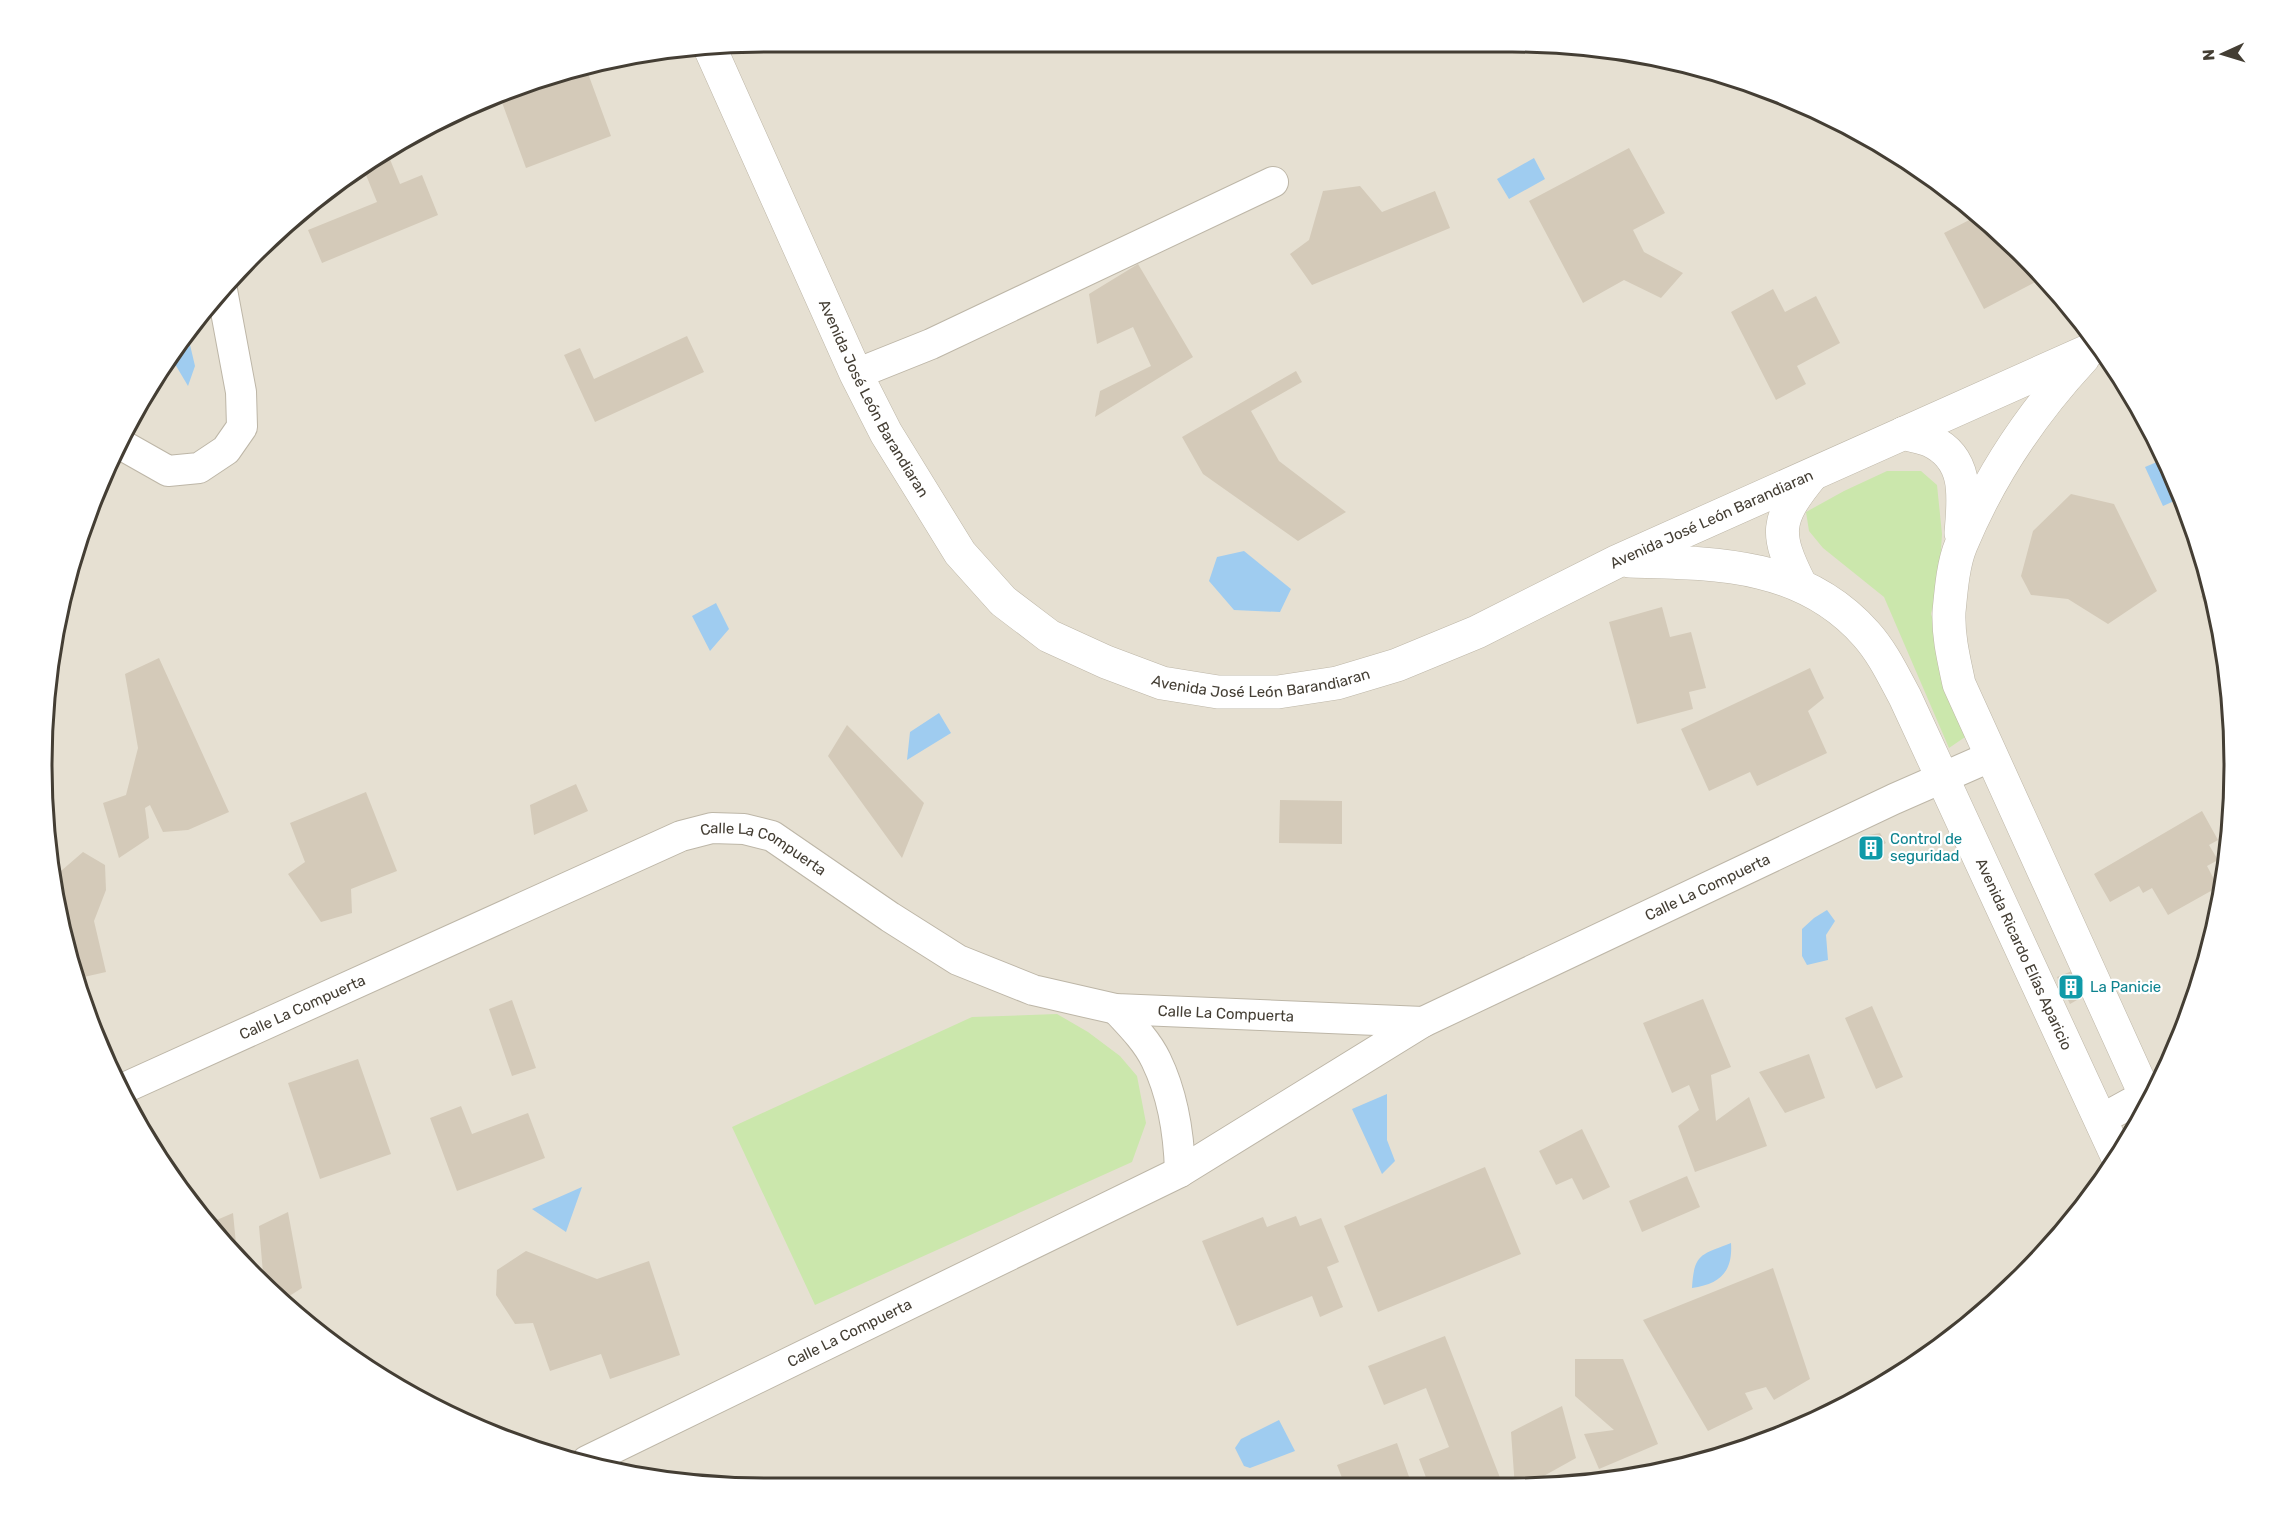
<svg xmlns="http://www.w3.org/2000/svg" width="2277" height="1530" font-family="Rubik,sans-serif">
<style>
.residential{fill:#e6e0d2}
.green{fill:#cbe7ac}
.water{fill:#9fccf0}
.building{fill:#d4cab9}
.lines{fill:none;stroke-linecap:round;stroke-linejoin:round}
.minor-casing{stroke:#bdb6a7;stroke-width:32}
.tertiary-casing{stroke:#bdb6a7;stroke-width:34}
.minor{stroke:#fff;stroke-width:30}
.tertiary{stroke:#fff;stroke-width:33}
.labels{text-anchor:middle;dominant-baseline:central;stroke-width:4.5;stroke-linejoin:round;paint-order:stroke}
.street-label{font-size:15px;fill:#443e34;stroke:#fff}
.culture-label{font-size:15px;fill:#0d838f;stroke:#fff;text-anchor:start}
.rim{fill:none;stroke:#443e34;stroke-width:3}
</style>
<rect width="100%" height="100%" fill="#f2eee4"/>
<path class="residential" d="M1512,42L1653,56L1832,117L1952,191L2023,254L2113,363L2180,488L2221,624L2235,765L2221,906L2180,1041L2143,1111L2113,1166L2023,1276L1914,1366L1789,1433L1653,1474L1512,1488H765L624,1474L445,1413L363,1366L254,1276L139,1126L80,998L56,906L44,717L67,578L97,489L192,325L254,254L363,164L533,80L670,48Z"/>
<path class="green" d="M1887,471H1921L1937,485L1942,534L1939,581L1931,614L1968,735L1949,748L1884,597L1823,548L1809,531L1806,512L1844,491Z
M1057,1014L1088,1032L1120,1056L1137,1076L1146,1123L1132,1162L815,1305L732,1127L972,1017Z"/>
<path class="water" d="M1534,158L1545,179L1509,199L1497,179Z
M187,332L195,366L188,386L172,359Z
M2164,459L2183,497L2163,506L2145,467Z
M1244,551L1291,589L1280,612L1234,610L1209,581L1217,557Z
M716,603L729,629L710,651L692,616Z
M939,713L951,733L907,760L910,732Z
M1827,910L1835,921L1826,935L1828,960L1807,965L1802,956V929L1814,918Z
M1387,1094V1140L1395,1161L1382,1174L1352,1109Z
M582,1187L566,1232L532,1209Z
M1731,1243C1733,1272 1720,1284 1692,1288C1694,1253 1701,1255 1731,1243Z
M1279,1420L1295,1451L1250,1468L1244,1466L1235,1448L1241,1439Z"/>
<path class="building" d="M586,68L611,136L526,168L500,97L550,76Z
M1629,148L1665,213L1633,230L1644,252L1683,273L1661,298L1624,280L1583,303L1529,201Z
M387,152L400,184L422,175L438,215L322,263L308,230L377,202L362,165Z
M1360,186L1382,212L1435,191L1450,228L1312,285L1290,254L1309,240L1323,191Z
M1979,215L2023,254L2043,278L1984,309L1944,233Z
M1138,264L1193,357L1095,417L1100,391L1151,366L1133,327L1097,344L1089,294Z
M1773,289L1785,312L1816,296L1840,343L1797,366L1806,384L1776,400L1731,312Z
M687,336L704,372L595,422L564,355L580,348L594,379Z
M1296,371L1302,382L1251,411L1279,461L1346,512L1298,541L1203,474L1182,437Z
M2071,494L2114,504L2157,591L2108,624L2068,599L2031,595L2021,576L2033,531Z
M2211,591L2221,624L2223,646L2201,596Z
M1662,607L1670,637L1691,632L1706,688L1689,692L1693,709L1637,724L1609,622Z
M159,658L229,812L188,830L163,832L150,805L145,808L149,838L119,858L103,803L126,795L138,748L125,674Z
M1810,668L1824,698L1808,711L1827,753L1757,786L1750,772L1709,791L1681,729Z
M847,725L924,803L902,858L828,756Z
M576,784L588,811L534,835L530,805Z
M366,792L397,871L351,889L352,913L321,922L288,874L305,862L290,823Z
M1280,800L1342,801V844L1279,843Z
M2202,811L2218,840L2209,845L2218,860L2207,866L2218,887L2168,915L2152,888L2143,893L2139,886L2110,902L2094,874Z
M1880,833L1886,843L1866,854L1863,836Z
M83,852L105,865L106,890L94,921L106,972L75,979L56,906L54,877Z
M2072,971L2084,996L2070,1004L2057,977Z
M1703,999L1731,1067L1711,1075L1716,1121L1749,1097L1767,1146L1695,1172L1678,1126L1699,1110L1689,1085L1672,1093L1643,1023Z
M512,1000L536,1068L512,1076L489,1009Z
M1872,1006L1903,1077L1876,1089L1845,1018Z
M1809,1054L1825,1098L1785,1113L1759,1072Z
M358,1059L391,1154L320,1179L288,1083Z
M461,1106L472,1134L528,1113L545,1158L457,1191L430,1118Z
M1582,1129L1610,1187L1583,1200L1572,1178L1556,1185L1539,1151Z
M1485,1167L1521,1254L1378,1312L1344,1226Z
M1687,1176L1700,1207L1642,1232L1629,1201Z
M288,1212L302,1288L283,1300L264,1285L259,1226Z
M233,1213L237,1254L212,1222Z
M1296,1216L1300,1226L1321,1218L1339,1262L1327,1267L1343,1307L1320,1317L1312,1296L1237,1326L1202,1241L1263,1217L1267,1227Z
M526,1251L597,1279L649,1261L680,1355L610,1379L601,1354L550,1371L533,1323L515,1324L496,1295L497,1270Z
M1773,1268L1810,1379L1774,1400L1766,1387L1745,1393L1753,1409L1708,1431L1643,1320Z
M1445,1336L1504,1488H1430L1419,1459L1449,1447L1426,1388L1384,1405L1368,1366Z
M1575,1359H1623L1658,1444L1599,1469L1584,1434L1614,1430L1575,1396Z
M1562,1406L1576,1458L1524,1487L1515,1488L1511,1432Z
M1397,1443L1413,1488H1346L1337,1465Z"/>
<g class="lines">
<g class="minor-casing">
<g id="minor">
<path d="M856,374L931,344L1273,182"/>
<path d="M122,445L168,471L199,468L226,450L242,427L241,392L222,290"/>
<path d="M1116,1009C1130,1024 1147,1041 1156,1060C1173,1095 1179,1134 1180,1172"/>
<path id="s1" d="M122,1089L681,836L712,828L744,829L772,836L890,917L958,960L1033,990L1116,1009L1423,1022"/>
<path d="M2100,1120L2153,1091"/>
<path id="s2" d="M587,1461L1180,1172L1423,1022L1894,799L1992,756"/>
</g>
</g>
<g class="tertiary-casing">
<g id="tertiary">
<path id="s3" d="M710,48L856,374L886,433L960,553L1003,601L1049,636L1106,662L1162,683L1218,692H1278L1337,683L1397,665L1477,632L1618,561L2099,346"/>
<path d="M2083,358C2032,413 1990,475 1961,545C1953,564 1951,591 1949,612C1948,637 1954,660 1959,684L2148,1101"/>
<path d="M1904,433C1912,436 1923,437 1931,441C1969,459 1964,498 1961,533"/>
<path id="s4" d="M1629,561C1717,563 1803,563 1866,634C1883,653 1893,675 1905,697L2118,1158"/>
<path d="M1800,584C1775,534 1775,520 1811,476"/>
</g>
</g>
<use href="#minor" class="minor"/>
<use href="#tertiary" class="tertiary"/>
</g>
<defs>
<g id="building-square" transform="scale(1.35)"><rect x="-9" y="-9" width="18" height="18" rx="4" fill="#0f9aa8" stroke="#fff"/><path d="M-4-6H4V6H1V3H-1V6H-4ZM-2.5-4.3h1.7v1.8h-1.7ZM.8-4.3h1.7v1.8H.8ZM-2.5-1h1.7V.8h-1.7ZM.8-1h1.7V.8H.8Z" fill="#fff"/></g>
</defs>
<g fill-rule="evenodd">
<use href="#building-square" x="1871" y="848"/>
<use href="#building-square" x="2071" y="987"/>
</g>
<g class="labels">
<g class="street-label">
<text stroke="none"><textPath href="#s3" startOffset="387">Avenida José León Barandiaran</textPath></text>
<text stroke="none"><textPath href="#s3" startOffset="1395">Avenida José León Barandiaran</textPath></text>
<text stroke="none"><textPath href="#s3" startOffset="909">Avenida José León Barandiaran</textPath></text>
<text stroke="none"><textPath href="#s1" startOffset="702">Calle La Compuerta</textPath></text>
<text stroke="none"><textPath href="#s2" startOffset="1260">Calle La Compuerta</textPath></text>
<text stroke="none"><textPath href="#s4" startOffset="614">Avenida Ricardo Elías Aparicio</textPath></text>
<text stroke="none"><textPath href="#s1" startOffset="198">Calle La Compuerta</textPath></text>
<text stroke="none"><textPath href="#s1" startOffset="1206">Calle La Compuerta</textPath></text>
<text stroke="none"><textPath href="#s2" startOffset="292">Calle La Compuerta</textPath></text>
</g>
<g class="culture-label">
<text x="1890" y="839">Control de<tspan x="1890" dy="17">seguridad</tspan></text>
<text x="2090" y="987">La Panicie</text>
</g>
</g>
<path d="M0 0H2277V1530H0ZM764 52H1512A712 712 0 0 1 2224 764V766A712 712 0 0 1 1512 1478H764A712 712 0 0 1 52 766V764A712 712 0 0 1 764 52Z" fill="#fff" fill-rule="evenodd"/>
<path class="rim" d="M764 52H1512A712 712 0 0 1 2224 764V766A712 712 0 0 1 1512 1478H764A712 712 0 0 1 52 766V764A712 712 0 0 1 764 52Z"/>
<g transform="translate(2223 54) rotate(266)" stroke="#ffffff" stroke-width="4.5" paint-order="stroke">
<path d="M0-4.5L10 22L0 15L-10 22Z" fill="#443e34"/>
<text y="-9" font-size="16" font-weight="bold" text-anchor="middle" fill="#443e34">N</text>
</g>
</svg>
